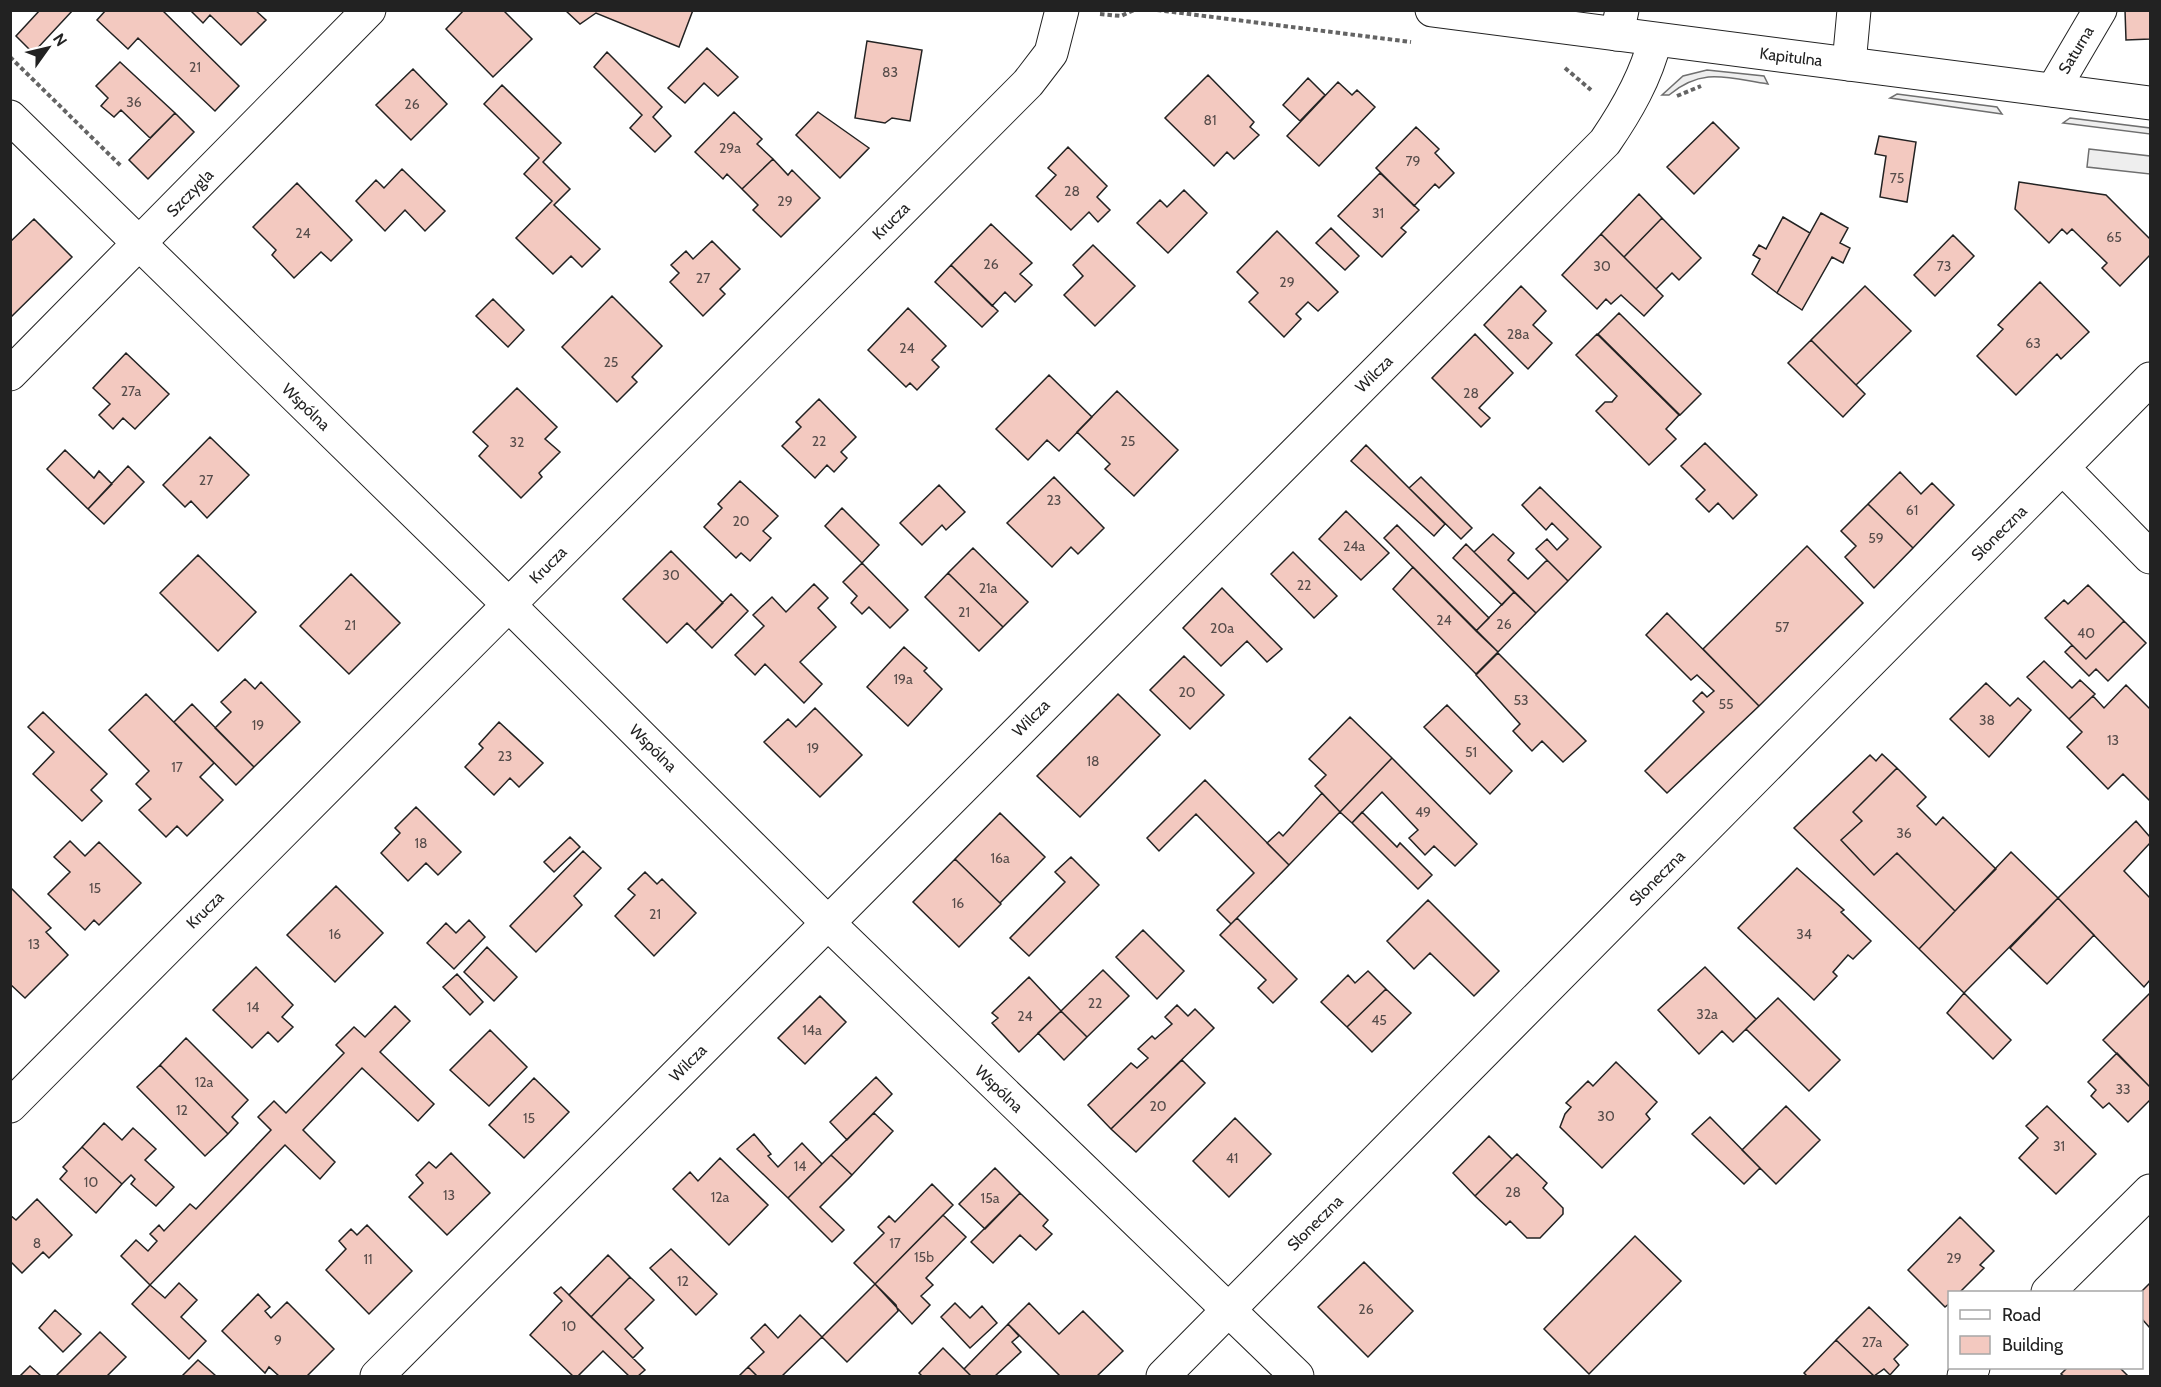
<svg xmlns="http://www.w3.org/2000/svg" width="2161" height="1387" font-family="Cabin,sans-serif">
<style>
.green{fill:#eee;stroke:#6f6f6f;stroke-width:1.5}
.building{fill:#f3c9c0;stroke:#222;stroke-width:1.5}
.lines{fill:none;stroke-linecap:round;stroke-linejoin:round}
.street-casing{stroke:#222;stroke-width:35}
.secondary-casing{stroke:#222;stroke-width:35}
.path{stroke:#646464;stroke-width:4;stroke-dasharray:4.5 3;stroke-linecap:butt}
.street{stroke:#fff;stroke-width:33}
.secondary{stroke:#fff;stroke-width:33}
.labels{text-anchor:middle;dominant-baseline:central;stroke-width:4.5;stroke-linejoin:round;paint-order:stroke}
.number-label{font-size:14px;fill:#564c4a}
.street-label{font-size:16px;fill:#222;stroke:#fff}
</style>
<rect width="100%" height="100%" fill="#fff"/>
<path class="green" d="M1707,70L1764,76L1768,84C1727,78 1703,67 1669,95H1662L1683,76Z
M1897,94L1997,107L2002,114L1890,98Z
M2070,118L2150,128V134L2063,123Z
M2089,149L2150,156V174L2087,167Z"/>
<path class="building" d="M40,10H73L33,53L16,36Z
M106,10H162L239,86L215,111L138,38L128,49L97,20Z
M190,10H255L266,20L241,45L210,15L203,23Z
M464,10H503L532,39L493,77L446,29Z
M565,10H693L679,47L596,13L580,24Z
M2125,10H2150V39L2126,40Z
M867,41L922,50L910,121L892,118L885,123L855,118Z
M707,48L738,77L718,96L704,83L685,103L668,88Z
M607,52L662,107L653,117L671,136L655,152L630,128L642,115L594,67Z
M120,62L175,113L150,138L121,110L114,117L101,106L108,98L96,86Z
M413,69L447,104L411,140L376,105Z
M1208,75L1254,122L1250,127L1259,135L1234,159L1227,152L1214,166L1165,118Z
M1308,78L1325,95L1300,121L1283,105Z
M1338,82L1352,95L1357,90L1375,107L1319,166L1287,136Z
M502,85L561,143L543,162L570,189L554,205L600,249L582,267L571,256L553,274L516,238L552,201L524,174L539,158L484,104Z
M734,112L762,139L757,144L773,159L742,189L727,174L723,179L695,152Z
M818,112L869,148L840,178L796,135Z
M175,113L194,132L148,179L129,160Z
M1713,122L1739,148L1694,194L1667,167Z
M1416,127L1439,149L1435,153L1454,173L1439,188L1435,184L1414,206L1376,168Z
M1879,136L1916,142L1907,202L1880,197L1886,156L1875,154Z
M1068,147L1107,186L1097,197L1110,210L1098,222L1089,212L1071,230L1036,196L1056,175L1048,168Z
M773,159L788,175L792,170L820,198L781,237L753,210L758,205L742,189Z
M402,169L445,211L425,231L405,210L385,231L356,201L376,180L384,188Z
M1380,173L1419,210L1401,228L1406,232L1382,257L1338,216Z
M2019,182L2106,195L2150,239V255L2120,286L2102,268L2107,263L2072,229L2067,234L2062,229L2049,243L2015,209Z
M297,183L352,240L331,261L321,252L294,278L272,255L276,250L253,227Z
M1184,190L1207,213L1168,253L1137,223L1160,200L1167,207Z
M1639,194L1662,218L1624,257L1601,234Z
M1821,213L1848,228L1840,243L1850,248L1843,263L1832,257L1802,310L1777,293Z
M1783,217L1810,233L1777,293L1752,274L1760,259L1753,255L1759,245L1766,249Z
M1662,218L1701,258L1679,280L1672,273L1656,289L1624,257Z
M34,219L72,257L10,318V242Z
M991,224L1032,263L1020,274L1032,285L1015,302L1005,292L992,306L951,265Z
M1331,228L1359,256L1345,270L1316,243Z
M1277,231L1338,292L1318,311L1308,302L1296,314L1301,319L1284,337L1249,302L1258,293L1237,272Z
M1601,234L1663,296L1644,316L1621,295L1611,304L1606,299L1597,309L1562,275Z
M1953,235L1974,256L1935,296L1914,275Z
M712,241L740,269L720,289L725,294L703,316L670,282L679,273L671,265L686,251L693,259Z
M1093,245L1135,286L1095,326L1064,295L1083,276L1073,265Z
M951,265L998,311L982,327L935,282Z
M2040,282L2089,332L2061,359L2057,354L2016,395L1977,356L2003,329L1998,325Z
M1521,286L1546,311L1533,325L1552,343L1528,369L1484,325Z
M1865,286L1911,331L1856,385L1811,340Z
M612,296L662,346L632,377L637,382L617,402L562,347Z
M493,299L524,330L508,347L476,316Z
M908,308L946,346L932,360L939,367L917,390L910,383L906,387L868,350Z
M1619,313L1701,394L1680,415L1598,334Z
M1475,334L1513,373L1479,408L1490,418L1481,427L1432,378Z
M1597,334L1679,415L1666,429L1676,439L1649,465L1596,411L1605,402H1612L1617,396L1576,355Z
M1811,340L1865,394L1843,417L1788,363Z
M126,353L169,394L135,429L123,418L113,429L99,415L110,404L93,388Z
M1049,375L1092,417L1059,451L1047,440L1028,460L996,429Z
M517,388L557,427L545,439L560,452L539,473L542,477L521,498L479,456L488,446L473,432Z
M1117,391L1178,450L1134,496L1105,469L1110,464L1077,432Z
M819,399L856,437L841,452L847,458L834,472L827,465L815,478L782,446L801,427L796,422Z
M210,437L249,475L207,518L191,501L185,507L163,485Z
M1705,443L1757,495L1733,519L1718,503L1709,512L1696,499L1705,490L1681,466Z
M1366,445L1445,524L1434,536L1351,461Z
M65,450L94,478L99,471L112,484L88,509L47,469Z
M128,466L144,482L104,524L88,509Z
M1900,472L1921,494L1932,483L1954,505L1913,548L1868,504Z
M1054,477L1104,528L1078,554L1071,547L1052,567L1007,523Z
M1421,477L1472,528L1461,539L1409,488Z
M740,481L778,516L763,531L771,538L750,561L741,553L736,558L704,527L722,508L718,504Z
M939,485L965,512L946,530L942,525L922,545L900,523Z
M1540,487L1601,547L1568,581L1536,549L1547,539L1557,550L1568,539L1552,523L1546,530L1522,505Z
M1868,504L1913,548L1874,588L1845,557L1856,546L1841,531Z
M842,508L879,545L862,563L825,526Z
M1346,511L1389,553L1361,580L1319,539Z
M1397,525L1489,618L1476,631L1384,538Z
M1493,534L1514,553L1508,560L1528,579L1547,560L1568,581L1536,613L1474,552Z
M1466,544L1514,592L1502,605L1453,558Z
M1807,546L1863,603L1759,706L1703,649Z
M973,548L1028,602L1003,627L948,573Z
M671,551L723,603L695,631L687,623L667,643L623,599Z
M1293,552L1337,596L1314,618L1271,574Z
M198,555L256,612L218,651L160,593Z
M862,563L908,610L890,628L869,607L862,614L851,603L857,596L843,582Z
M1413,567L1498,652L1476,674L1393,589Z
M948,573L1003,627L979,651L925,597Z
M351,574L400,623L349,674L300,626Z
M814,584L828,598L818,608L836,627L800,662L822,684L804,703L765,664L755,675L735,655L764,626L753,615L772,597L786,612Z
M2088,585L2124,621L2086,659L2045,618L2064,600L2068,604Z
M1222,588L1282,649L1267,662L1247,641L1221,666L1183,628Z
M1514,592L1536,613L1498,652L1476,631Z
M731,594L748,611L712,648L695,631Z
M1667,613L1759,706L1667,793L1645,771L1704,712L1693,701L1702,692L1707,697L1714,691L1697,675L1691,680L1646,635Z
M2124,621L2146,643L2108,681L2096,669L2089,676L2065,652L2072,645L2086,659Z
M904,647L927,668L924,671L942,689L908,726L867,687Z
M1498,653L1586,741L1563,762L1542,741L1532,751L1513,731L1520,724L1476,675Z
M1184,656L1224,695L1190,729L1150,690Z
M2044,661L2072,688L2080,680L2095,694L2069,719L2027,677Z
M245,679L255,689L261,682L300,722L254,767L215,728L231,712L221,702Z
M1986,683L2010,706L2018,698L2031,710L1989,757L1950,719Z
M2126,685L2150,709V801L2123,774L2108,789L2067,747L2082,732L2069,719L2093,696L2104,708Z
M146,694L214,763L200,777L223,800L187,836L177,826L166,837L139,810L151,799L136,784L149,771L109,730Z
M1118,694L1160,735L1080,817L1037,776Z
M192,704L254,767L236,785L174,722Z
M1447,705L1512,771L1490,794L1424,727Z
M815,708L862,755L820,797L764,742L788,719L796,727Z
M43,712L107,774L91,790L102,801L82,821L33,774L54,752L28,727Z
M1350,717L1392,758L1340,812L1315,786L1326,775L1309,759Z
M499,722L543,763L519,787L510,778L494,795L465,767L483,748L479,744Z
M1882,754L1897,768L1853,812L1862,821L1841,840L1874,875L1897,853L1955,911L1919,949L1794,828L1870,755L1876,761Z
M1392,758L1477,844L1455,866L1434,846L1425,855L1409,838L1418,830L1382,792L1352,823L1340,812Z
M1897,768L1926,797L1917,806L1936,825L1943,817L1996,869L1955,911L1897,853L1874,875L1841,840L1862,821L1853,812Z
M1205,780L1289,865L1231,924L1217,910L1254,873L1196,814L1159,851L1147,838Z
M1322,793L1340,812L1289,865L1267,843L1279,832L1283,836Z
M416,807L461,852L438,875L426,863L408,881L381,853L400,833L395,828Z
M1362,812L1397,847L1400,843L1432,875L1418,889L1352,823Z
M1000,813L1045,857L1000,903L955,859Z
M2136,821L2150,837V843L2124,871L2150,898V980L2144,987L2058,898Z
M570,837L580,847L554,872L544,862Z
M70,841L85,856L99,842L141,883L99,925L94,920L85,930L48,894L70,872L54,857Z
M583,851L601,868L574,896L582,905L536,952L510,926Z
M2011,852L2058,898L1964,993L1919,949Z
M1071,857L1099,885L1029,956L1010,938L1065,882L1055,872Z
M955,859L1001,904L959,947L913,902Z
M1797,868L1844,910L1841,912L1871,941L1853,959L1848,955L1833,972L1837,976L1814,1000L1738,928Z
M645,872L657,884L662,879L696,913L654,956L615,916L635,895L628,889Z
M336,886L383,933L335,982L287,935Z
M10,887L51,928L46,932L68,955L25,998L10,984Z
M2058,898L2094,935L2047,984L2010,948Z
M1428,900L1499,971L1474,996L1430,953L1414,969L1387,941Z
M1237,918L1297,979L1273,1003L1258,988L1266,980L1220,935Z
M469,920L485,937L454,969L427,943L446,923L456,933Z
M1143,930L1184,971L1157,999L1116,957Z
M487,947L517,977L494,1001L464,972Z
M256,967L293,1005L282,1017L293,1027L278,1042L268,1032L252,1048L213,1010Z
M1705,967L1756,1019L1733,1042L1722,1031L1699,1054L1658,1010Z
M1103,970L1129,996L1087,1037L1061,1011Z
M1368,971L1386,989L1347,1027L1321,1002L1348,975L1355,983Z
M457,974L483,1002L470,1015L443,987Z
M1029,977L1061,1011L1019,1052L992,1023L998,1018L992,1013Z
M1386,989L1411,1013L1372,1052L1347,1027Z
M1964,993L2011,1040L1993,1059L1947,1013Z
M2150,993V1087L2103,1040Z
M820,996L846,1022L805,1064L778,1038Z
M1778,998L1840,1060L1809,1091L1746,1029Z
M1177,1005L1188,1016L1195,1009L1214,1028L1111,1129L1088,1105L1131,1063L1137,1068L1148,1058L1138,1049L1152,1036L1155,1039L1172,1024L1165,1017Z
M395,1006L410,1021L380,1052L434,1104L418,1121L362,1068L303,1130L335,1162L320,1179L285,1145L150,1285L121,1256L136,1240L148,1251L157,1241L150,1234L159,1225L164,1231L190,1204L196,1209L271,1130L258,1117L274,1101L286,1113L344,1053L336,1045L354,1027L365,1037Z
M1061,1011L1087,1037L1064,1060L1038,1033Z
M490,1030L527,1067L489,1106L450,1070Z
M186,1038L248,1100L232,1117L238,1123L228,1134L160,1065Z
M2117,1053L2150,1087V1100L2128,1122L2109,1103L2103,1108L2091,1096L2096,1090L2088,1082Z
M1182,1060L1205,1083L1136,1152L1111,1129Z
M1616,1062L1657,1102L1646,1114L1650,1119L1602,1168L1560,1127L1565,1114L1571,1107L1566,1103L1588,1081L1593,1086Z
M160,1065L228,1134L205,1156L137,1087Z
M876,1077L892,1094L847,1140L830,1122Z
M534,1078L569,1112L524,1158L489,1125Z
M1786,1106L1820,1140L1776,1184L1742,1150Z
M2047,1106L2096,1154L2056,1194L2019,1158L2038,1138L2026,1126Z
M874,1113L893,1131L852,1175L831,1155Z
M1710,1117L1760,1168L1744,1184L1692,1134Z
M1235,1118L1271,1154L1229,1197L1193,1161Z
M104,1123L122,1140L133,1128L156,1149L145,1160L174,1187L156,1206L131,1184L135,1179L131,1175L122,1184L82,1147Z
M754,1134L771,1154L768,1156L778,1167L802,1143L822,1164L788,1198L737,1149Z
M1489,1136L1512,1159L1475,1196L1453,1173Z
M82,1147L122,1184L96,1213L60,1179L67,1171L63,1167Z
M451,1153L490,1193L447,1235L409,1197L423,1183L416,1175L429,1162L436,1168Z
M1517,1154L1547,1183L1543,1188L1563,1208V1214L1540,1238H1527L1510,1221L1506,1225L1475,1196Z
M831,1155L852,1175L820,1207L844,1230L832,1242L788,1198Z
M720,1158L768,1205L729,1245L673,1189L690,1172L698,1181Z
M995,1168L1020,1193L985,1229L959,1204Z
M932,1184L953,1205L875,1284L854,1263L884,1233L878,1227L889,1216L895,1222Z
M1020,1193L1048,1220L1043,1226L1052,1234L1036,1250L1020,1235L993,1263L971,1242Z
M37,1199L72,1235L49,1258L43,1252L22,1273L10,1261V1215L16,1220Z
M943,1215L966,1237L926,1278L933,1285L921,1296L930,1305L912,1324L875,1284Z
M1960,1217L1994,1251L1980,1265L1984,1268L1960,1292H1950V1303L1945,1307L1908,1270Z
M367,1225L412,1271L369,1314L326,1270L346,1249L339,1241L351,1229L357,1235Z
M1635,1236L1681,1281L1589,1374L1544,1329Z
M671,1249L717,1294L696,1315L650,1268Z
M608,1255L630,1277L591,1317L569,1295Z
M1364,1262L1413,1311L1368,1357L1318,1307Z
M630,1277L654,1300L625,1329L643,1348L633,1358L591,1317Z
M179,1283L197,1300L181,1317L206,1341L189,1359L132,1304L150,1285L165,1298Z
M2150,1283V1328L2142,1319L2141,1292Z
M875,1284L896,1305L898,1311L847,1362L822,1337Z
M561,1287L645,1370L638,1376H629L603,1351L578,1376H573L530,1335L562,1301L554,1293Z
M258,1294L270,1307L265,1311L271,1318L287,1302L334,1349L307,1376H279L269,1367L265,1373L222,1331Z
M955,1303L970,1318L982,1306L997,1323L970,1348L941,1317Z
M1029,1303L1059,1334L1083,1311L1123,1351L1097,1376H1060L1008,1324Z
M1869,1307L1908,1345L1894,1359L1899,1365L1890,1375L1884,1369L1874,1376L1836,1340Z
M55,1310L81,1334L63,1352L39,1328Z
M800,1315L822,1337L782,1376H757L748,1367L764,1352L751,1338L765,1324L778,1338Z
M1008,1324L1019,1336L1012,1342L1021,1352L995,1376H971L964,1369Z
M100,1332L126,1357L107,1376H56Z
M1836,1340L1874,1376H1807L1804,1373Z
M943,1348L971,1376H922L919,1373Z
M198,1360L216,1376H182Z
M30,1366L41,1376H20Z
M748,1367L757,1376H739Z
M2067,1368H2120L2128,1376H2064L2061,1374Z"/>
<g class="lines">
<g class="street-casing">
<path id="street" d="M1617,34L1622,10
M1849,64L1854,10
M2053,90L2100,10
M10,117L509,605L828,923L1297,1376
M10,374L369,10
M2063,468L2150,557
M10,1106L1028,83L1051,53L1062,10
M2048,1292L2150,1191
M377,1376L1605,142C1627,110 1646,77 1655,40
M1163,1376L2150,379
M1964,1376L1973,1368"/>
</g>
<g class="secondary-casing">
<path id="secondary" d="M1432,10L2150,103"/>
</g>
<path class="path" d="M1157,10L1411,42
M1100,14L1121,16L1134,10
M10,57L121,166
M1565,68L1591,90
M1677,96L1701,86"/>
<use href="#street" class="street"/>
<use href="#secondary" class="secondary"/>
</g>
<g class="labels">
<g class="number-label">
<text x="195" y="67">21</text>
<text x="890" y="72">83</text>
<text x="134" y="102">36</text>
<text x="412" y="104">26</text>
<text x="1210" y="120">81</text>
<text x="730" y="148">29a</text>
<text x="1413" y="161">79</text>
<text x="1897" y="178">75</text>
<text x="1072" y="191">28</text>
<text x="785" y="201">29</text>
<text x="1378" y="213">31</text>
<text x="303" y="233">24</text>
<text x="2114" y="237">65</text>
<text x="991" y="264">26</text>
<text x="1602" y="266">30</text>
<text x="1944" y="266">73</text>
<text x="703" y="278">27</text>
<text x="1287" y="282">29</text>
<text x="1518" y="334">28a</text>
<text x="2033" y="343">63</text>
<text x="907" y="348">24</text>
<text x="611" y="362">25</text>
<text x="131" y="391">27a</text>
<text x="1471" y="393">28</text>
<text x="819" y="441">22</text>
<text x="1128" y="441">25</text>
<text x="517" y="442">32</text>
<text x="206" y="480">27</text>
<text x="1054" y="500">23</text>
<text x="1912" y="510">61</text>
<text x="741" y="521">20</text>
<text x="1876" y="538">59</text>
<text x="1354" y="546">24a</text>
<text x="671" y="575">30</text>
<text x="1304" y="585">22</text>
<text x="988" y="588">21a</text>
<text x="964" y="612">21</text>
<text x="1444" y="620">24</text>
<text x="1504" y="624">26</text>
<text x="350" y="625">21</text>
<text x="1782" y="627">57</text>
<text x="1222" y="628">20a</text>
<text x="2086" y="633">40</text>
<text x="903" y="679">19a</text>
<text x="1187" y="692">20</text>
<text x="1521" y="700">53</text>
<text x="1726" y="704">55</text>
<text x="1987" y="720">38</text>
<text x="258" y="725">19</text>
<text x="2113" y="740">13</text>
<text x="813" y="748">19</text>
<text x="1471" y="752">51</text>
<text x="505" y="756">23</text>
<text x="1093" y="761">18</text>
<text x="177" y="767">17</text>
<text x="1423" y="812">49</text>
<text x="1904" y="833">36</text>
<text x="421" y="843">18</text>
<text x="1000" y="858">16a</text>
<text x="95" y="888">15</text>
<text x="958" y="903">16</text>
<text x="655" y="914">21</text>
<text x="335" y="934">16</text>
<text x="1804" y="934">34</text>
<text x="34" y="944">13</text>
<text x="1095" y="1003">22</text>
<text x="253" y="1007">14</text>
<text x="1707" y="1014">32a</text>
<text x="1025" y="1016">24</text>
<text x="1379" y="1020">45</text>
<text x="812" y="1030">14a</text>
<text x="204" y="1082">12a</text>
<text x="2123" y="1089">33</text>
<text x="1158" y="1106">20</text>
<text x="182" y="1110">12</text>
<text x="1606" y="1116">30</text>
<text x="529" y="1118">15</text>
<text x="2059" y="1146">31</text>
<text x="1232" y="1158">41</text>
<text x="800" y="1166">14</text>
<text x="91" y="1182">10</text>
<text x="1513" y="1192">28</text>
<text x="449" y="1195">13</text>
<text x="720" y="1197">12a</text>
<text x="990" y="1198">15a</text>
<text x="37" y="1243">8</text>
<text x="895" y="1243">17</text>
<text x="924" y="1257">15b</text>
<text x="1954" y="1258">29</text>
<text x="368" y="1259">11</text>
<text x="683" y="1281">12</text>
<text x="1366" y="1309">26</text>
<text x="569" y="1326">10</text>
<text x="278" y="1340">9</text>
<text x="1872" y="1342">27a</text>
</g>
<g class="street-label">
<text transform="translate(2076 50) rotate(-59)">Saturna</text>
<text transform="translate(1791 57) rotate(7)">Kapitulna</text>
<text transform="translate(190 193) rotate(-46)">Szczygla</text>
<text transform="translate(891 221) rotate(-45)">Krucza</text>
<text transform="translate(1374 374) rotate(-45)">Wilcza</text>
<text transform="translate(306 407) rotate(44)">Wspólna</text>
<text transform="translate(1999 533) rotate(-45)">Słoneczna</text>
<text transform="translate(548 565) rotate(-45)">Krucza</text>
<text transform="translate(1031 718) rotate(-45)">Wilcza</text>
<text transform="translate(653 748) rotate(45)">Wspólna</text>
<text transform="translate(1657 878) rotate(-45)">Słoneczna</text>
<text transform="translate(205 910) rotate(-45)">Krucza</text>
<text transform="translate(688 1063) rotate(-45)">Wilcza</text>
<text transform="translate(999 1089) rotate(44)">Wspólna</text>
<text transform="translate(1315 1223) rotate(-45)">Słoneczna</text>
</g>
</g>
<rect width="2161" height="1387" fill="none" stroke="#222222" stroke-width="24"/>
<rect x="1948" y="1291" width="195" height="78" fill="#ffffff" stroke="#a7a7a7" stroke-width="1.5"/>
<rect x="1960" y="1310" width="30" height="9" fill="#ffffff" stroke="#a7a7a7" stroke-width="1.5"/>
<text x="2002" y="1321" font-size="18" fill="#222222">Road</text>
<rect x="1960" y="1336" width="30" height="18" fill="#f3c9c0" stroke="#a7a7a7" stroke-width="1.5"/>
<text x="2002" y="1351" font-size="18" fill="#222222">Building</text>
<g transform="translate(48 48) rotate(56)" stroke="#ffffff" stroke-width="4.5" paint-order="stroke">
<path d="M0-4.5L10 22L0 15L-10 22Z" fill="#222222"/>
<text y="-9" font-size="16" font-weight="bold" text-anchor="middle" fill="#222222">N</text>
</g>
</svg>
